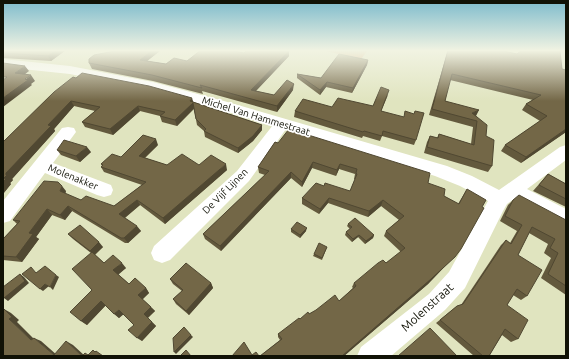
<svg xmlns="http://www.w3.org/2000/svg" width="569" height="359" font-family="Ubuntu,sans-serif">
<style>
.green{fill:#d8a779}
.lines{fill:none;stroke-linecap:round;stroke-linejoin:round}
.minor{fill:#fff;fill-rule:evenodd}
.wall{fill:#63593d}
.shaded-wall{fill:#504832}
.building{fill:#736747;stroke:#504832}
.labels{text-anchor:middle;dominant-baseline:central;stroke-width:3.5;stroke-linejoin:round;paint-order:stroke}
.street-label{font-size:10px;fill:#111206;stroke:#fff}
.near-street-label{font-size:12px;fill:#111206;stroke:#fff}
</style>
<rect width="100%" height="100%" fill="#e0e4bf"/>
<path class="green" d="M321,50H368L361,59Z"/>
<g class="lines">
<path class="minor" d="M3,59L70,66L153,82L224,101L447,166L472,176L499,190L560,147L566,145V160L527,189L566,209V227L514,199L507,204L503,211L465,288L445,310L391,356H357L361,347L429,294L449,272L488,201L460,186L435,176L286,129L249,181L170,260L162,263L154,260L151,253L154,246L237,171L273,125L151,90L70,74L3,67Z
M68,127L74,128L76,132L53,163L111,185L113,190L111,195L104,197L97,195L45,173L10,221L3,223V201L62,128Z"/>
</g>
<path class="wall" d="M3,50H66L51,61L3,58Z
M120,50H161L147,61L166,64L244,53L289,51V56L256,91L274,95L293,90L277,112L202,91L203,94L153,81L92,69L89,63Z
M448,50H499L566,70V132L521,163L501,151L505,145L540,121L522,110L526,104L533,100L450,80L445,101L476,116L486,136L492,166L488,172L424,153L427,142L430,136L437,138L439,134L471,144L473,127L429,115Z
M368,60L367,65L352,93L326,87L320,95L297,78V74L321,78Z
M54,92L193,102L262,125V130L253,141L238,153L205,137L204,131L197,125L194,109L177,126L162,122L160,116L140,111L113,135L85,127L82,122L95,111L74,106L54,129L55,131L12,179L13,180L10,183L11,184L3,194Z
M388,95L381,111L416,140L414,145L382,136L380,141L363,136L362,138L294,117L295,111L332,107L373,106Z
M275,142L428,183L444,196L458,204L467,189L450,261L428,284L344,356H260L280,340L278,337V334L300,319L309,314L339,301L353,288L352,287L354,283L386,263L401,252L384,236L386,231L399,220L381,206L368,217L328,203L319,214L302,204V198L324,186L350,191L355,179H354L355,174L339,169L336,176L312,168L302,187L291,178L221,251L205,239L203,234L265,175L259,173L258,167Z
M158,145L145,158L167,165H199L227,170L165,224L140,205L125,218L141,231L128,243H125L72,211L65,220L52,215L36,237L39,239L22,262L3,260V239L17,224L13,220L66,191L65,194L81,200L114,206L142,185L104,172L101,167L102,165L101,164Z
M57,150L91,152L80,162L61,155Z
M548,174L566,184V207L533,191Z
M513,200L566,220V295L541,278L551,258L544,253L548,244L529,233L518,255L527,296L521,300L513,295L507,305L518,339L511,342L502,335L489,356H474L436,323L457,306L461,305L501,245L506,240L510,243L517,231L500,221L508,205Z
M348,224L374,235L373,238L365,244L358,237L352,242L345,235L346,232L350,229L347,226Z
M291,229L306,231L300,238L291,232Z
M68,234L103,247L95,255L104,263L126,268L118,274L129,284L146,288L149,293L142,299L155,311L148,318L156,326L142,341L134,325L123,314L119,318L106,305L87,325L81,321L92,290L91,253L73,239Z
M327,247L322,260L313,256L314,254Z
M170,279L211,283L213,288L189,315L176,304L173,299L182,291L173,284Z"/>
<path class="shaded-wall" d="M56,50H66L51,61L48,56Z
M153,50H161L142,65L140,60Z
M289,51V56L251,96V90Z
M368,60L367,65L352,93L353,88Z
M25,66L29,71L19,79L15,73Z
M31,75L35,81L31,84L32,85L3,107V98Z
M327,82L326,87L320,95V90Z
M294,84L293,90L277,112V106Z
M192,98L194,104V108L177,126L175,120Z
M71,101L74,106L54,129L55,131L12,179L13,180L10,183L11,184L3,194V182L6,173L48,125Z
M138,106L140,111L113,135L110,129Z
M479,110L476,116L469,119L472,113Z
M262,125V130L253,141L238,153V148Z
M566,129V132L521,163L526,157Z
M156,139L158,145L141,161L139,156Z
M87,147L91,152L80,162L76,156Z
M313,162L312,168L302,187V182Z
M226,164L227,170L165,224L163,218Z
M340,164L339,169L336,176L337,170Z
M291,172V178L221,251L220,246Z
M62,186L66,191L64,197L60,191Z
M329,198L328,203L319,214L320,209Z
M137,200L140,205L123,219L119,214Z
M383,200L381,206L368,217L369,211Z
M68,206L72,211L65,220L60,215Z
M47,209L52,215L36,237L39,239L22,262L16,257L29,233Z
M137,226L141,231L128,243L124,238Z
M307,228L306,231L300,238V235Z
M359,235L358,237L352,242L353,239Z
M374,235L373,238L365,244L366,241Z
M99,242L103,247L94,255L90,251Z
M461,249L450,261L428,284L344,356H342Z
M122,263L126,268L118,275L113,270Z
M20,274L24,277L29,283L8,301L4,298Z
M56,275L59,277L53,290L50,287Z
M211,283L213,288L189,315L186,311Z
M45,284L49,286L43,291L40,289Z
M146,288L149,293L142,300L138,295Z
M101,301L106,305L87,325L81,321Z
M151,307L155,311L147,318L144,314Z
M4,309L11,313L19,320L17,322L39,344L31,340L9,319Z
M119,310L124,314L119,318L114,314Z
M152,322L156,326L142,341L137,338Z
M191,335L193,337L176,354L174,352Z
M34,338L41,341L58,356L54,355Z
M66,341L73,345L85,356H82Z"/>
<path class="building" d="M3,50H56L48,56L3,53Z
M120,50H153L140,60L166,64L174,58L187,61L201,50H230L244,53L247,50H286L289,51L251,90L274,95L287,80L294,84L277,106L200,85L202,88L152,75L89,63V59L94,55Z
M448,50H499L517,54L522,50H557L560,51L562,69L566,70V129L526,157L505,145L547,116L526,104L541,95L452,74L445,101L479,110L472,113L487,125L486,136L494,140L492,166L427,147L430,136L438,138L439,134L474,145L477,121L432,109Z
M339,54L368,60L353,88L327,82L320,90L297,74L321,78Z
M3,63L25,66L15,73L31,75L25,79L28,80L3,98V80L7,77H3Z
M82,73L149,86L192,98L190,101L262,125L253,136L238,148L204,131L206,129L196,119L193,103L175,120L160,116L165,112L138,106L110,129L82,122L100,107L71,101L48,125L51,126L6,173V175H7L4,178L6,179L3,182V142L54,92L73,77L76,78Z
M381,87L389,90L381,111L404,117L405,111L414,114L415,111L424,113L416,140L383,131L382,136L364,131L363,132L295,111L303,99L332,107L338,98L373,106Z
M289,129L430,173L428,183L445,189L444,196L459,204L467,189L486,200L482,207L484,208L461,249L455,257L431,279L342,356H260L282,339L278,334L299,318L300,319L308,312L309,314L316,310L335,295L339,301L356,286L354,283L378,263L383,260L386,263L405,248L386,231L404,216L383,200L369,211L329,198L320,209L302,198L316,183L324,186L325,183L350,191L357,174L356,173L357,169L340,164L337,170L313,162L302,182L291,172L220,246L203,234L269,171L258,167L275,142L278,143Z
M143,135L156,139L139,156L167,165L182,154L199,165L211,155L226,164L163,218L137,200L119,214L137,226L124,238H121L68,206L60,215L47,209L29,233L33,234L16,257L3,256V239L20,221L13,220L44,181L58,182L62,186L60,191L81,200L86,196L114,206L146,182L101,167L103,165L101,164L112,154L121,157Z
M64,140L87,147L76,156L57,150Z
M548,174L566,184V199L539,185Z
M519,195L566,220V286L548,274L558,253L550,248L555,239L532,227L518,255L542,270L527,296L517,289L507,305L528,320L518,339L505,329L489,356H483L440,320L457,306L463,304L506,240L511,244L522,225L505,216L513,200Z
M355,218L374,235L366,241L359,235L353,239L346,232L352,227L348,224Z
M297,222L307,228L300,235L291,229Z
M80,225L99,242L90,251L68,234Z
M319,243L327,247L322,258L314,254Z
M92,252L104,263L113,255L122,263L113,270L129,284L135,278L146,288L138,295L151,307L144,314L152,322L137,338L128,330L134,325L119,310L114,314L101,301L81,321L70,312L92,290L72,269Z
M186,263L211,283L186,311L173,299L183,290L170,279Z
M45,266L56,275L50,287L45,284L40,289L22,274L31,267L36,273Z
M20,274L25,281L4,298L3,297V287Z
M4,309L12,317L9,319L31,340L34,338L54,355L66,341L82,356H3V310Z
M184,327L191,335L174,352L173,338Z
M430,328L457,356H398Z
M244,342L252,355L256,352L259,356H232Z
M93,350L95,352L96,351L103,356H82L85,353L88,355Z
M186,350L191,356H180Z"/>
<linearGradient id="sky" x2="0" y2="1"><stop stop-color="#7dbbcc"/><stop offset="0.5" stop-color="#f1f3e2"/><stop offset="1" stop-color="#f1f3e2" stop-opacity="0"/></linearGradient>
<rect width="569" height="101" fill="url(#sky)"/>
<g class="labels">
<g class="street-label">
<text transform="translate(256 116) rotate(17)">Michel Van Hammestraat</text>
<text transform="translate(73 177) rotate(22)">Molenakker</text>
<text transform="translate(225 191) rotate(-45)">De Vijf Lijnen</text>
</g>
<g class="near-street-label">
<text transform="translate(427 307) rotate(-42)">Molenstraat</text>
</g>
</g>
<rect width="569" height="359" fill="none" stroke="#111206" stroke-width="8"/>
</svg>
